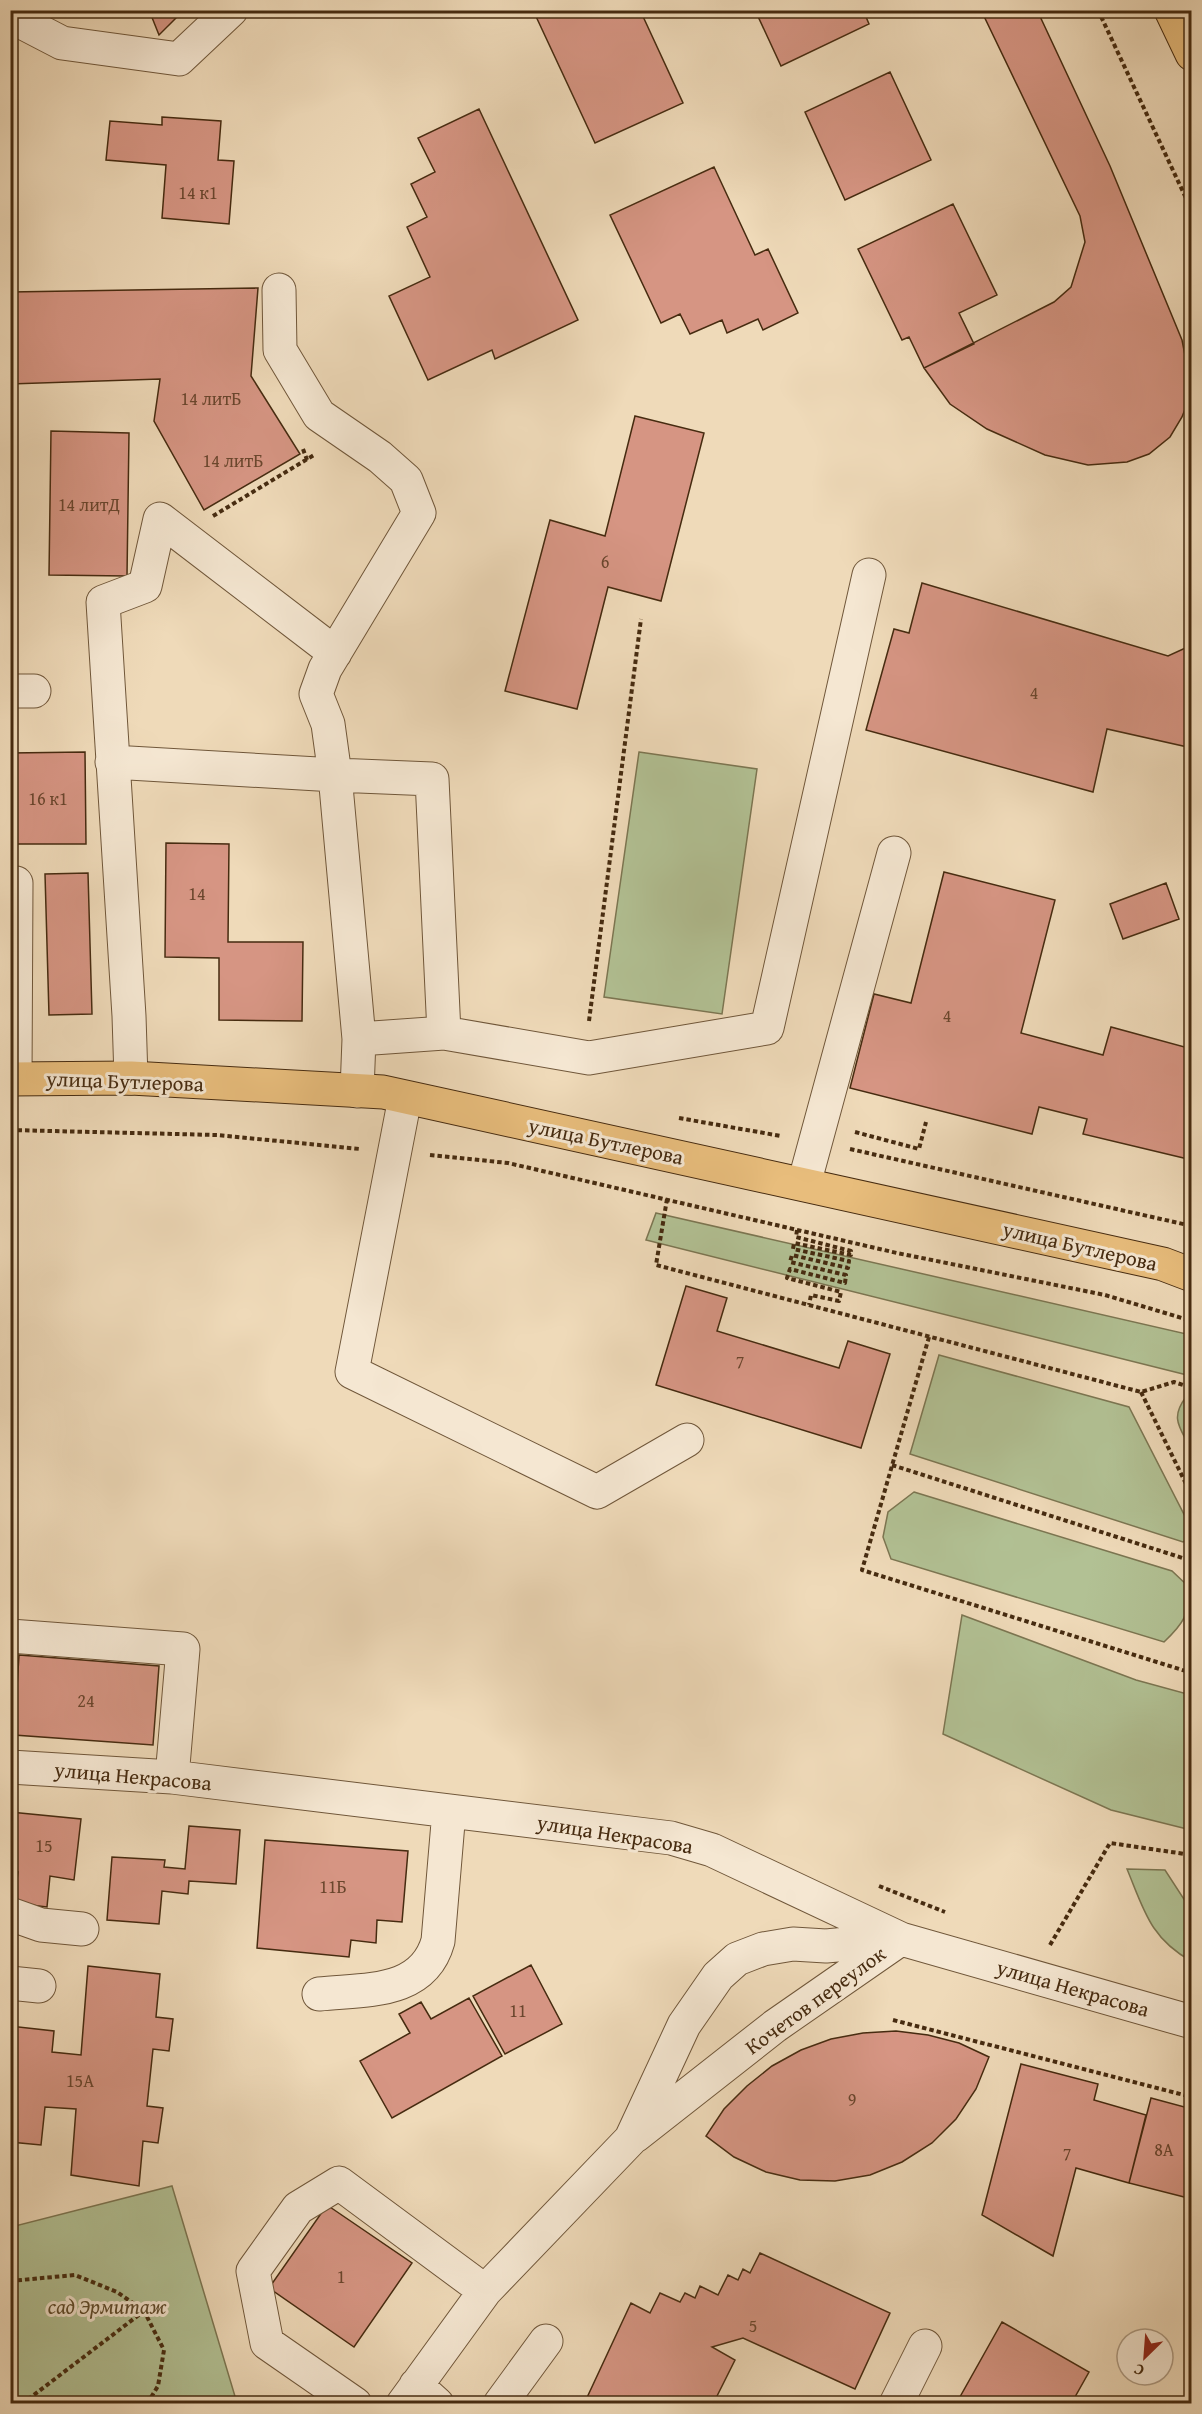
<svg xmlns="http://www.w3.org/2000/svg" width="1202" height="2414" font-family="'Gentium Book Plus',serif">
<style>
.green{fill:#b2c194;stroke:#7c7652;stroke-width:1.5}
.building{fill:#d69583;stroke:#462b10;stroke-width:1.5}
.lines{fill:none;stroke-linecap:round;stroke-linejoin:round}
.minor-casing{stroke:#70573a;stroke-width:35}
.major-casing{stroke:#462b10;stroke-width:35}
.path{stroke:#462b10;stroke-width:4;stroke-dasharray:4.5 3;stroke-linecap:butt}
.minor{stroke:#f5e7d2;stroke-width:33}
.major{stroke:#e8bd7c;stroke-width:33}
.labels{text-anchor:middle;dominant-baseline:central;stroke-width:6;stroke-linejoin:round;paint-order:stroke}
.number-label{font-size:18px;fill:#6a462d}
.street-label{font-size:21px;fill:#462b10;stroke:#f5e7d2}
.park-label{font-size:21px;font-style:italic;fill:#5c492a;stroke:#f5e7d2}
</style>
<rect width="100%" height="100%" fill="#efdab9"/>
<filter id="stains"><feTurbulence type="fractalNoise" baseFrequency=".00333" numOctaves="4"/><feColorMatrix values="0 0 0 0 .2 0 0 0 0 .09 0 0 0 0 .02 0 0 0 .5 -.17"/></filter>
<radialGradient id="worn" r=".72"><stop offset=".6" stop-color="#630" stop-opacity="0"/><stop offset="1" stop-color="#630" stop-opacity=".3"/></radialGradient>
<path class="green" d="M639,752L757,769L722,1014L604,997Z
M656,1213L1191,1335V1376L646,1240Z
M939,1355L1129,1407L1191,1528V1538L1183,1542L910,1454Z
M1186,1397H1191V1450C1181,1428 1169,1419 1186,1397Z
M914,1492L1172,1571L1189,1587C1189,1615 1184,1623 1164,1642L891,1559L883,1537L888,1512Z
M962,1615L1136,1680L1191,1695V1830L1111,1810L943,1734Z
M1127,1869L1165,1870L1191,1910V1961C1150,1938 1144,1910 1127,1869Z
M172,2186L237,2403H11V2227Z"/>
<path class="building" d="M149,10H184L159,35Z
M533,10H640L683,103L595,143Z
M755,10H863L869,24L781,66Z
M981,10H1037L1110,166L1182,340L1192,391L1182,417L1170,437L1149,454L1127,462L1088,465L1045,455L987,429L950,404L924,368L1054,302L1071,287L1085,242L1080,216Z
M890,72L931,160L845,200L805,112Z
M10,105H17L10,181Z
M479,109L578,320L495,359L492,350L428,380L389,296L430,277L407,227L427,217L411,184L435,172L418,138Z
M162,117L221,121L218,160L234,161L229,224L162,218L166,165L106,160L110,121L162,125Z
M714,167L755,255L768,249L798,313L763,330L758,319L727,333L722,320L690,334L680,314L661,323L610,215Z
M953,204L997,295L959,313L974,344L924,368L909,337L902,340L858,249Z
M258,288L251,376L300,454L204,510L154,421L160,379L10,384V292Z
M635,416L704,433L661,601L608,587L577,709L505,691L550,520L605,536Z
M51,431L129,433L127,576L49,575Z
M922,583L1168,656L1192,645V748L1107,729L1093,792L866,730L894,629L909,633Z
M85,752L86,844H10V753Z
M166,843L229,844L228,942H303L302,1021L219,1020V958L165,957Z
M944,872L1055,900L1021,1033L1103,1055L1111,1027L1192,1049V1160L1083,1134L1087,1119L1039,1107L1032,1134L850,1088L874,994L911,1003Z
M88,873L92,1014L49,1015L45,874Z
M1166,883L1179,919L1123,939L1110,904Z
M686,1286L727,1298L717,1331L839,1368L848,1341L890,1354L861,1448L656,1385Z
M19,1655L159,1666L153,1745L14,1735Z
M10,1812L81,1819L74,1880L50,1876L47,1907L14,1903L18,1872L10,1871Z
M189,1826L240,1830L236,1884L189,1881L188,1894L162,1891L159,1924L107,1920L112,1857L165,1860L164,1867L185,1869Z
M265,1840L408,1851L402,1922L377,1920L376,1943L351,1940L349,1957L257,1948Z
M531,1965L562,2024L505,2054L473,1996Z
M88,1966L160,1974L156,2017L173,2019L169,2051L153,2049L147,2106L163,2108L158,2143L143,2141L139,2186L71,2175L76,2109L45,2107L41,2145L10,2142V2026L54,2031L52,2052L81,2055Z
M469,1998L502,2056L392,2118L360,2061L410,2033L399,2014L421,2002L431,2019Z
M896,2031L928,2035L959,2043L989,2057L976,2089L956,2119L932,2143L902,2162L870,2175L835,2181L800,2180L766,2172L734,2157L706,2136L724,2109L747,2086L772,2066L801,2050L831,2039L863,2033Z
M1021,2064L1098,2084L1094,2100L1146,2115L1129,2183L1076,2168L1053,2256L982,2215Z
M1151,2098L1192,2109V2199L1129,2183Z
M327,2205L412,2263L354,2347L269,2288Z
M760,2253L890,2313L855,2389L743,2338L712,2347L735,2360L713,2404H584L631,2303L650,2313L660,2293L680,2302L685,2293L695,2298L700,2286L718,2295L728,2275L738,2280L743,2269L750,2273Z
M1192,2284V2306L1185,2286Z
M1002,2322L1089,2372L1071,2404H956Z"/>
<g class="lines">
<g class="minor-casing">
<path id="minor" d="M10,16L62,43L179,59L231,10
M279,290L280,350L319,415L380,457L406,480L419,513L325,669L316,694L328,724L335,775L432,779L444,1033
M10,691H34
M112,762L335,775L359,1039
M10,883H16L15,1079
M131,1078L129,1016L103,602L145,586L160,519L335,653
M357,1091L359,1039L444,1033L589,1058L767,1028L869,575
M405,1098L352,1372L597,1492L687,1440
M804,1184L894,853
M10,1636L183,1649L172,1777
M10,1767L172,1777L671,1838L712,1850L901,1939L1192,2022
M10,1914L41,1925L82,1929
M10,1983L39,1986
M319,1994C365,1989 423,1995 438,1941L449,1811
M635,2136L775,2026L899,1940
M416,2385L437,2404
M355,2404L267,2343L253,2271L298,2208L339,2183L485,2291
M403,2404L485,2291L631,2139L684,2025L718,1976L737,1959L763,1949L793,1944L826,1946L901,1939
M500,2404L546,2341
M896,2404L925,2346"/>
</g>
<g class="major-casing">
<path id="major" d="M1171,10L1192,54
M10,1079L131,1078L383,1092L1163,1264L1192,1275"/>
</g>
<path class="path" d="M1098,10L1192,211
M303,449L307,460
M213,516L314,455
M589,1021L641,619
M679,1118L781,1136
M10,1130L217,1135L360,1149
M855,1132L919,1149L926,1122
M850,1149L1192,1226
M430,1155L508,1163L897,1253L1105,1295L1192,1321
M667,1199L656,1265L1141,1392L1174,1382L1192,1388
M797,1230L796,1237L851,1251V1255L794,1243L793,1249L849,1261L848,1268L792,1255L790,1262L846,1275L845,1283L790,1269L787,1278L841,1292L839,1301L811,1295L809,1305
M929,1337L862,1570L1192,1673
M1141,1392L1192,1496
M892,1465L1192,1561
M879,1886L945,1912
M1050,1945L1110,1843L1192,1855
M893,2020L1192,2097
M10,2281L75,2275L117,2292L144,2311L164,2350L158,2386L147,2404
M22,2404L144,2311"/>
<use href="#minor" class="minor"/>
<use href="#major" class="major"/>
</g>
<g class="labels">
<g class="number-label">
<text x="198" y="192">14 к1</text>
<text x="211" y="398">14 литБ</text>
<text x="233" y="460">14 литБ</text>
<text x="89" y="504">14 литД</text>
<text x="605" y="561">6</text>
<text x="1034" y="692">4</text>
<text x="48" y="798">16 к1</text>
<text x="197" y="893">14</text>
<text x="947" y="1015">4</text>
<text x="740" y="1361">7</text>
<text x="86" y="1700">24</text>
<text x="44" y="1845">15</text>
<text x="333" y="1886">11Б</text>
<text x="518" y="2010">11</text>
<text x="80" y="2080">15А</text>
<text x="852" y="2099">9</text>
<text x="1164" y="2149">8А</text>
<text x="1067" y="2153">7</text>
<text x="341" y="2276">1</text>
<text x="753" y="2325">5</text>
</g>
<g class="street-label">
<text transform="translate(125 1081) rotate(2)">улица Бутлерова</text>
<text transform="translate(606 1141) rotate(12)">улица Бутлерова</text>
<text transform="translate(1080 1246) rotate(13)">улица Бутлерова</text>
<text transform="translate(133 1776) rotate(5)">улица Некрасова</text>
<text transform="translate(615 1834) rotate(9)">улица Некрасова</text>
<text transform="translate(1073 1988) rotate(16)">улица Некрасова</text>
<text transform="translate(815 2000) rotate(-36)">Кочетов переулок</text>
</g>
<g class="park-label">
<text x="107" y="2306">сад Эрмитаж</text>
</g>
</g>
<rect width="1202" height="2414" fill="none" stroke="#efdab9" stroke-width="36"/>
<rect x="12" y="12" width="1178" height="2390" fill="none" stroke="#462b10" stroke-width="3"/>
<rect x="18" y="18" width="1166" height="2378" fill="none" stroke="#462b10" stroke-width="1.5"/>
<g transform="translate(1145 2357) rotate(205)"><circle r="28" fill="#f5e7d2" stroke="#af9c84" stroke-width="1.5"/>
<path d="M0-4.5L10 22L0 15L-10 22Z" fill="#8f2418"/>
<text y="-9" font-size="16" font-weight="bold" text-anchor="middle" fill="#462b10">С</text>
</g>
<rect width="100%" height="100%" filter="url(#stains)"/>
<rect width="100%" height="100%" fill="url(#worn)"/>
</svg>
